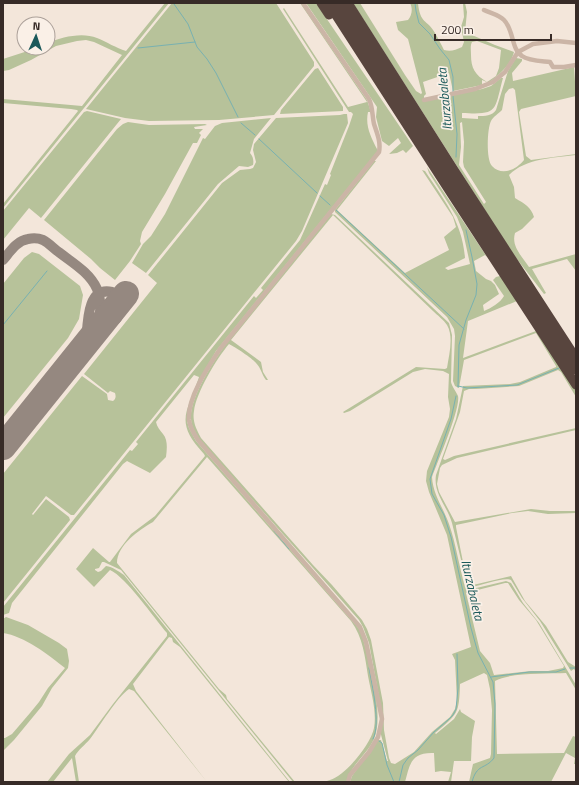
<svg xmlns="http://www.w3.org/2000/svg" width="579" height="785" font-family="'Titillium Web',sans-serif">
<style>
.green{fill:#b7c29a;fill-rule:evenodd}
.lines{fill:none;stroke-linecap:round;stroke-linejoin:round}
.stream{stroke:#78b1b1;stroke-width:1}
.taxiway{stroke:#958880;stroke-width:10}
.runway{stroke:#958880;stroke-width:26}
.street{stroke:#cbb5a6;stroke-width:4.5}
.highway{stroke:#58453e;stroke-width:9}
.labels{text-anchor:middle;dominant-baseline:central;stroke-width:3.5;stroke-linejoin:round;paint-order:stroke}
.water-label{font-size:13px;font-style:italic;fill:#1b595a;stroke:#faf0e7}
</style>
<rect width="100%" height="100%" fill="#f3e6da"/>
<path class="green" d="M165,3H169L3,208V204L78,111L77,110L71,109L3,103V99L82,106L122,55L94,42L86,40L77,41L56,46L31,60L9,70L3,71V59L37,48H48V43C62,37 82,32 97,38C107,42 116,48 126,51Z
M172,3H276L314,62V66L274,115L219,120L149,121L125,118L86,109Z
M300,3H301L367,100L371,112H368C365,126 371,137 377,149V152L216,351L201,377L187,421L189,428L196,441L361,631C368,657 385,714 374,739C367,755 351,764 347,782H315C319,782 325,782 330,780C346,775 371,744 374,728C377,712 371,692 368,676C365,657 363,637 351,621L207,457L153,522C139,530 117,545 117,563L219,689L226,695L227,699L295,782H293L121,570L104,562H102L99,568L95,569V570L98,572L101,571L106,566C113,567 118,571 124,575L290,782H289L180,647L173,642L172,638L169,637L133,684L136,691L207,782L134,691L129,689C117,697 100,726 90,739C85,745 78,750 75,756L79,782H76L72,758L53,782H47L69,754L90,735L113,704L167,636V633C154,618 126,577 110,570L94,587L76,569L93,548L109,562H110L131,534L155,516L205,456L204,454C173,421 188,412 199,377L194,375L156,422C157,427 160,430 163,434C168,440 167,449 166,457L150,473L127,461L123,464L12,603L9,613L3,615V607L130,450L132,451L138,444L136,442L254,296L256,298L263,290L261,288L300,240L325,184L327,185L331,175L330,174L349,126L353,114L351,112H349L283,9L284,8L348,107L367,102Z
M306,3H316L413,146L406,153L403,150L397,153L389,154L401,143L398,138L389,146L382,141L376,117L377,107Z
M353,3H360L405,75L416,91L421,94L422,93L408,39L398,30L396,22L408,20C412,15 413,9 410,3H418C420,24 427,19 435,33C438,38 441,44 444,50C451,52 455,50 462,47L464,42L461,27L464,17L463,3H465L467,12L465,32L495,45L514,52C511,65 499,74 489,83L482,80V85L453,91L449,73L423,82L426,94L424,96V101L482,89L491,86L501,78H503C494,111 499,115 462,113V118L478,119V116C485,116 492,116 496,110L508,71L516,58L522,59V61L512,73L513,81L574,67L576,96L521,109L519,112L526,156L531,160L576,154V155C553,158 526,158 509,175L514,187L515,198C525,204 531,207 534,217L522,229L515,233C511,247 522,256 529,267L576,254V271L567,259L532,269L546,293L544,294L513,254ZM477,41L501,50L499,68L496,76L487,82C475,75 471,68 471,55C471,50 470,46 472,42ZM513,88L515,90L524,160C517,169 502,177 492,166C486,160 487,129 491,121C493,117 499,113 502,110L505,94L509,89ZM462,122L464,142L463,162L464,167L486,202L484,204L459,165L461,147L460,123Z
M318,68L343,107V111L280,114L281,110L315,69Z
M87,111L121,119L41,218L29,208L3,240V211L84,112Z
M344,114H347L348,123L302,231L296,241L74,515H71L46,496L32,514L33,515L46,499L69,517L70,520L3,603V474L82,376L107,394L108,400L113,401C116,399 116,396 115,393L110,391L108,393L84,374L157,283L148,275L222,183L240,170L250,169L253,168L256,162L253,150L254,144L276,118L340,115Z
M271,118L254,139L250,153C253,156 254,161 253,165L248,167L239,166L218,184L146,273L132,263L143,244L151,236L165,214L203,138L205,139L215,126L222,123Z
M128,122L149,125L205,124L207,125L194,127L195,129H203L199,133L201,135L197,143H193L165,194L142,232L140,241L141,244L130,261L115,280L100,268L91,259L44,220L117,129L123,124Z
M374,161H376L337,210L405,273L449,250L444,237L456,227L453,217L422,170L425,171C444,200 462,221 465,258L445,268L448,270L470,264L463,232L457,217L429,173L427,167L487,257L485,255L474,261L476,271L486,279L491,281L495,285L499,294L483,305L484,311C491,308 500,303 504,296L493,280L496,277L500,276L517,301L468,321L463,358L536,331L576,391V397L561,372L558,370L519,386L476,389H469L464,391L460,412L443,459L445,460L454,456L576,428V430L457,458L442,465L440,468L437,484L439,492L455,522L531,509L550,511H576V513L548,514L528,511L512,513L456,525V527L467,582L470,585H473L511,576L525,601L546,626L568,662L576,667V672L574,669L571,671L540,621L522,598L511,580C504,577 482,585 473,587H469L467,584L452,523C447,506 433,493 436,475L456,419L463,386L510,384L520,382L556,367V366L536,333L464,360L459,388L455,386L453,381L455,336L454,329L447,317L335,212V210Z
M331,214L335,215L449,323L452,335L451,382C452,387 456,391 458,396C461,408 437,463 432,477C433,495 443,507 449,524C456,544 459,566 465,587L472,589L502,582L506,581L511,583L523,603L539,623L576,685V690L566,673C547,674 511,672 495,681L497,754L564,753L573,736L576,737V764H574L575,758L566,753L551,782H469L473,764L490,758L491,754L492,710L490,689L487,675L484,673L460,684C459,714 458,714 435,733L436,734L454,719L460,709L461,712L475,721L472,737L471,761H454L451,782H448L451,772L441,771L435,772L434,753C411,752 410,764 405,782H350L352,776L378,740H381L387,761H388L380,731L382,713L369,643L363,627L359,620L197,437C195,433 193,429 192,425C185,403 213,363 225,345ZM333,215L433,311C437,315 444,320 447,325C454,337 449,355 447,368L445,369L416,367L343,412L344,413L350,411L413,372L425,369L443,371L449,374L448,397L450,409L449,417L427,471L426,481L429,492L447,535L471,647L452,654L455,660L457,701L455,709L450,717L432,732L414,752L395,764L391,763L389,758L384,730L383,703L371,640L367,629L362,620L332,585L313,565L201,438C197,430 192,422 194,411C196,393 217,358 229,344C235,347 252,358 256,363C261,368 262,375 266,380H268L263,372L261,362L231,340ZM505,583H508L519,600L536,620L564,666L563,668L548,671H531L494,675L490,663L480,651L466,593Z
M32,252L39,254L80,286L83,295L79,319L68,338L3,418V284L24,258Z
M6,617L28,625L59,643L67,649L69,661L68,668L52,688L42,706L14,740L3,751V738H5L12,734L30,713L39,702L48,688L65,668C49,655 24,636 3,633V619Z"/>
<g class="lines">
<path class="stream" d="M415,3L416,11L419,23L430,34L440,49L449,60L453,77V92
M174,4L188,24L197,47L207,59L216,73L238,117
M138,48L195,42
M453,96L457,134L456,157
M241,123L255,135
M259,139L317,193
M320,196L330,205
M336,210L464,329
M3,325L47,271
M458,386L467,388L517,385L559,368
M458,387L459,345L466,320L476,295L477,284L472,257L466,230
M456,396L451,419L430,479L432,494L444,515L451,537L471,628L478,653L493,682L495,704L494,758C485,770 477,763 472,782
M274,531L289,549
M369,668C372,685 381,724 373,739
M570,668H576
M491,677L529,672H556L565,669
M379,741L382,743L387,765L394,782
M399,782L403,765L408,758L418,750L434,732L448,720L453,715L456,709L458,688L457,654"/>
<path class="taxiway" d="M3,260C10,252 16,241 28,239C33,238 38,238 43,240C49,243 54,249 60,253C73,263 90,273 97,289C103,303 100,319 95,333
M77,355L117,318L124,305C123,299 118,294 112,292C85,286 88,328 86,344"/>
<path class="runway" d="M3,447L126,294"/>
<path class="street" d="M303,3L369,99C373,108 372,115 374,124C377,133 381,142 379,152L220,349C208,367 187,398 189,420C190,428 194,434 198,440L360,627L366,642L382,719L378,737L369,752L350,775L348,782
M484,10C490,13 499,15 504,20C514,30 511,49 522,56C529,61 542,61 550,62L553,67H564L576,65
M424,100L475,89L493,82L505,72L518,52L533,44L557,41L576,43"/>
<path class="highway" d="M321,3L329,15
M328,3L452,195L576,385
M338,3L576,370
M348,3L454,170L576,358"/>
</g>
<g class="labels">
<g class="water-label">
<text transform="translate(444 99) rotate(-95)">Iturzabaleta</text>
<text transform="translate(473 590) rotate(77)">Iturzabaleta</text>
</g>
</g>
<rect width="579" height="785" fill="none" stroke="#372b27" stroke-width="8"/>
<g transform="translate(36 36) rotate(3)"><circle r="19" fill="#faf0e7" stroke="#aca19a"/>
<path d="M0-3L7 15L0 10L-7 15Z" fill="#1b595a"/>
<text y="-6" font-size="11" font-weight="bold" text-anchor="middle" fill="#372b27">N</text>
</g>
<path d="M435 34v6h116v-6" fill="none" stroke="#372b27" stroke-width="2"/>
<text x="441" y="34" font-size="12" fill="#372b27" stroke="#faf0e7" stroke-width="3" paint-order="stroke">200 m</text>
</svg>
